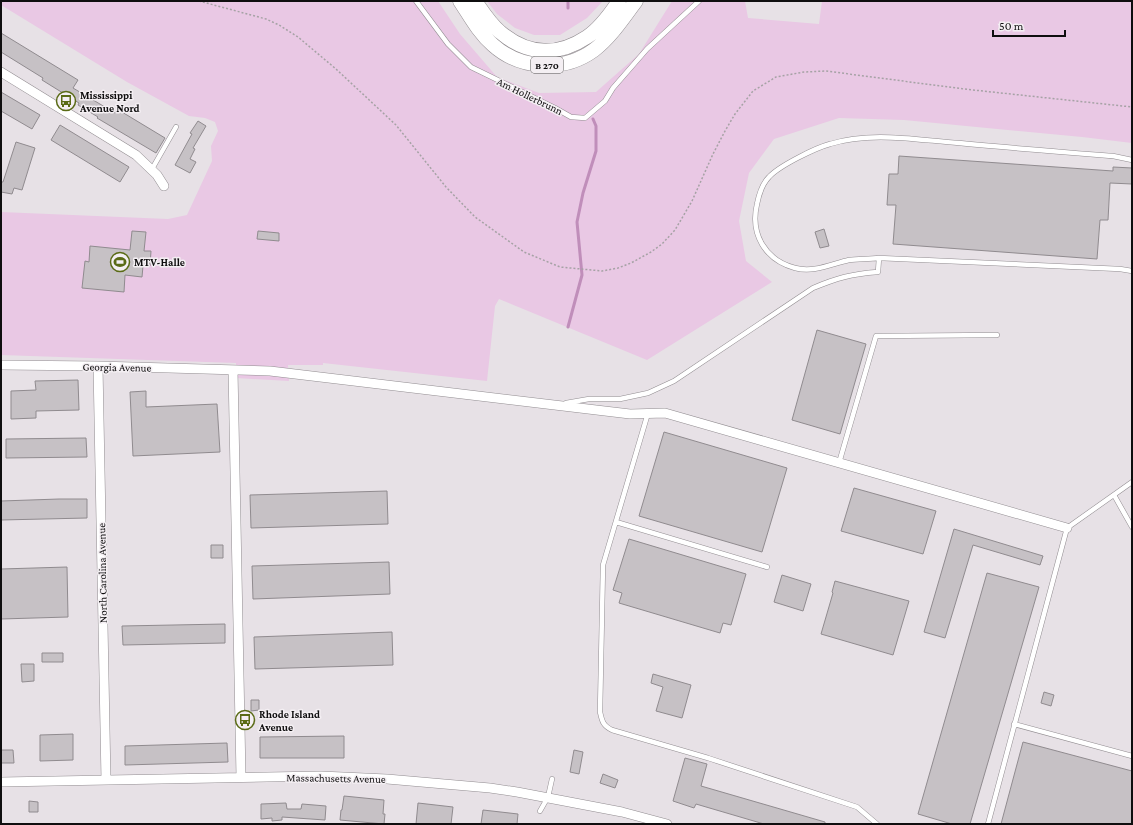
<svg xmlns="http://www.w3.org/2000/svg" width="1133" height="825" font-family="'Crimson Pro',serif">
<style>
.green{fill:#e9c8e4}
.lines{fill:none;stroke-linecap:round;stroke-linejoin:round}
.stream{stroke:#c08eba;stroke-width:3}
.building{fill:#c6c1c5;stroke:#908b8f}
.lane-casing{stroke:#928d91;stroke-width:5.5}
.street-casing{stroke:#928d91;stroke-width:10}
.primary-casing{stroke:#928d91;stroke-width:15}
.path{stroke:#a6a2a5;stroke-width:1.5;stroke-dasharray:2 2;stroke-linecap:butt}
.lane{stroke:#fff;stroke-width:4.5}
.street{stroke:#fff;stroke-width:9}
.primary{stroke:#fff;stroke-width:14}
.labels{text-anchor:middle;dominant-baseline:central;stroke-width:3;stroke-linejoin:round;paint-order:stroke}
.shield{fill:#f4eff3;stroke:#545253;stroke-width:1}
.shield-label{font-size:10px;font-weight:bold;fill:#0f0e0f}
.poi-label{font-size:11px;font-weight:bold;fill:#0f0e0f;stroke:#f4eff3;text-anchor:start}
.street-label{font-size:11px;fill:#0f0e0f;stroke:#f4eff3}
</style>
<rect width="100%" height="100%" fill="#e7e1e6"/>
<path class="green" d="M1,1H438L460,34L497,77L539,93L596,92L639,54L672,1H745L748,18L819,24L822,1H1132V143L1082,137L904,120L839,118L774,139L749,173L739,221L746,261L772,282L647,360L499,299L495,306L487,381L323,363V365H288L289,381L236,378V363L1,355V212L168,219L187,215L212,161L211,146L218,131L215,122L205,118L189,116L127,82L1,5Z
M487,1H603L587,18L560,35H534L515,28L497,14Z"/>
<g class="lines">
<path class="stream" d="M568,8V1
M568,327L582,275L577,222L583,193L596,151V126L593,119"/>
</g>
<path class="building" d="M1,33L78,80L73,88L115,113L117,109L165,138L156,153L97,118L98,117L78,105L79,103L42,80L43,78L1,52Z
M1,92L40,115L32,129L1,111Z
M198,121L206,126L193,148L195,149L190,159L196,162L190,173L175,165L192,134L190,133Z
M60,125L129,167L120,182L51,140Z
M16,142L35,148L30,164L22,190L14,188L12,194L1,192V182H3Z
M899,156L1113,171V167L1132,168V184L1110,183L1108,220H1100L1097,259L893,244L896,205H887L889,174H898Z
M824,229L829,246L820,248L815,232Z
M132,231L146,232L144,251H151L150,266H143L142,277L125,275L124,292L82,288L85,261L89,262L90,246L130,250Z
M258,231L279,233V241L257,239Z
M817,330L866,344L840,434L792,420Z
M78,380L79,410L36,411V418L11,419V391L36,390L35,381Z
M146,391V407L217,404L220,452L133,456L130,392Z
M664,432L787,468L762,552L639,516Z
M86,438L87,457L6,458V439Z
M854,488L936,511L923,554L841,531Z
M387,491L388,524L251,528L250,495Z
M59,499H87V518L1,520V501Z
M954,529L1043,556L1040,565L973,545L945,638L924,632Z
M629,539L746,574L731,625L723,623L720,633L619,603L622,593L613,590Z
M211,545H223V558H211Z
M389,562L390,594L253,599L252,566Z
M67,567L68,617L1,619V569Z
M987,573L1039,587L970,824H952L918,814Z
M782,575L811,584L803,611L774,602Z
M835,581L909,601L893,655L821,634L833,593L832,592Z
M225,624V643L123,645L122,626Z
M392,632L393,665L255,669L254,637Z
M42,653H63V662H42Z
M21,664H34V681L22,682Z
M653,674L691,685L682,718L656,711L663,687L651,683Z
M1044,692L1054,695L1051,706L1041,703Z
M251,700H259V710L251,711Z
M73,734V760L40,761V735Z
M344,736V758H260V737Z
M1023,742L1132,771V824H1001Z
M227,743L228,762L125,765V746Z
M1,750H13L14,763H1Z
M574,750L583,752L579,774L570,772Z
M685,758L707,764L701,786L825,822V824H764L696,804L694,808L673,801Z
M603,774L618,780L615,788L600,783Z
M344,796L384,800L383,814H385L384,824L340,820L341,810H342Z
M29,801L38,802V812H29Z
M286,803L287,809H301L302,804L326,806L325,820L282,817V820L272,821V818L261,819V804Z
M418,803L453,807L451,824H416Z
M483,810L518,814L517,824H481Z"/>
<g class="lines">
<g class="lane-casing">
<path id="lane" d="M416,1L448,44L471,67L555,108L571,117L585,118L605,101L613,88L647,49L699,1
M1132,160L1113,156C1062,152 1010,148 959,143C917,140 871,131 830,144C815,148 779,166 769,177C762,184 759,194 757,204C750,234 765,260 795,268C814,273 831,264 849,260C858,259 869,259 879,258L1120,269L1132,271
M152,169L176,127
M566,403L589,399H620L648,393L674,381L813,288C837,278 851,274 878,272L879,258
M648,413L603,565L600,712C602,721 603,726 612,730L708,758L857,807L877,824
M839,463L876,336L997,335
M1114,495L1132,527
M616,522L767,567
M1014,724L1132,756
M540,811L548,797L552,779
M988,824L1067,528L1132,482"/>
</g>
<g class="street-casing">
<path id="street" d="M1,72L136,155L157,175L164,186
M1,365L98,366L270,371L630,414L665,413L1067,528
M98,366L106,780
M233,370L241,777
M1,782L321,776L387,779L490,788L517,792L622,812L667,824"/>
</g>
<g class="primary-casing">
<path id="primary" d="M460,1C470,16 479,33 493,45C521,70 564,72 594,50C611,37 623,18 636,1
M475,1C482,11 490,24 500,32C527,55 557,57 587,37C599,29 611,13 619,1"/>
</g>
<path class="path" d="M199,1L266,19L279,25L298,37L336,69L396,125L446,187L475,217L524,252L560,267L602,271L618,268L631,263L651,252L662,244L675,230L692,201L713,154L725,131L735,114L753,91L776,77L804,72L826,71L964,89L1132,107"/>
<use href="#lane" class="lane"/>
<use href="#street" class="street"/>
<use href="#primary" class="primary"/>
</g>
<defs>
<g id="bus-ring" transform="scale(1)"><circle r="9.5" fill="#f4eff3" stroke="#5a6b16" stroke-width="1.5"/><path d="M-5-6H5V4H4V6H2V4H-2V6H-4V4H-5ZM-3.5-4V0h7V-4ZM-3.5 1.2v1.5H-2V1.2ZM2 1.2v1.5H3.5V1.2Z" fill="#5a6b16"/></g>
<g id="stadium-ring" transform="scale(1)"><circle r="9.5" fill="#f4eff3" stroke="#5a6b16" stroke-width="1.5"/><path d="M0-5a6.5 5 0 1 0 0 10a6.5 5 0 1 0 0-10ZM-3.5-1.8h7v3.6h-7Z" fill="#5a6b16"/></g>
</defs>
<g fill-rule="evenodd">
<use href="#bus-ring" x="66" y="101"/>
<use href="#stadium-ring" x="120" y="262"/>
<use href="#bus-ring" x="245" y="720"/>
</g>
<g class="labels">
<rect class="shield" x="531" y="57" width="32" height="16" rx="3"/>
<g class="shield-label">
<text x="547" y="65">B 270</text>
</g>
<g class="poi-label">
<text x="80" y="95">Mississippi<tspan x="80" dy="13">Avenue Nord</tspan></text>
<text x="134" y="262">MTV-Halle</text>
<text x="259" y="714">Rhode Island<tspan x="259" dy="13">Avenue</tspan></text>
</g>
<g class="street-label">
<text transform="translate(530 96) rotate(26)">Am Hollerbrunn</text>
<text transform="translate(117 367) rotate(1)">Georgia Avenue</text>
<text transform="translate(102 573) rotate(-91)">North Carolina Avenue</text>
<text transform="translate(336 778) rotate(1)">Massachusetts Avenue</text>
</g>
</g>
<rect width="1133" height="825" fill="none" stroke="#0f0e0f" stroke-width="4"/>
<path d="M993 30v6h72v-6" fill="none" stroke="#0f0e0f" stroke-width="2"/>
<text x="999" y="30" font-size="12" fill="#0f0e0f" stroke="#f4eff3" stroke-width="3" paint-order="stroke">50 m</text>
</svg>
